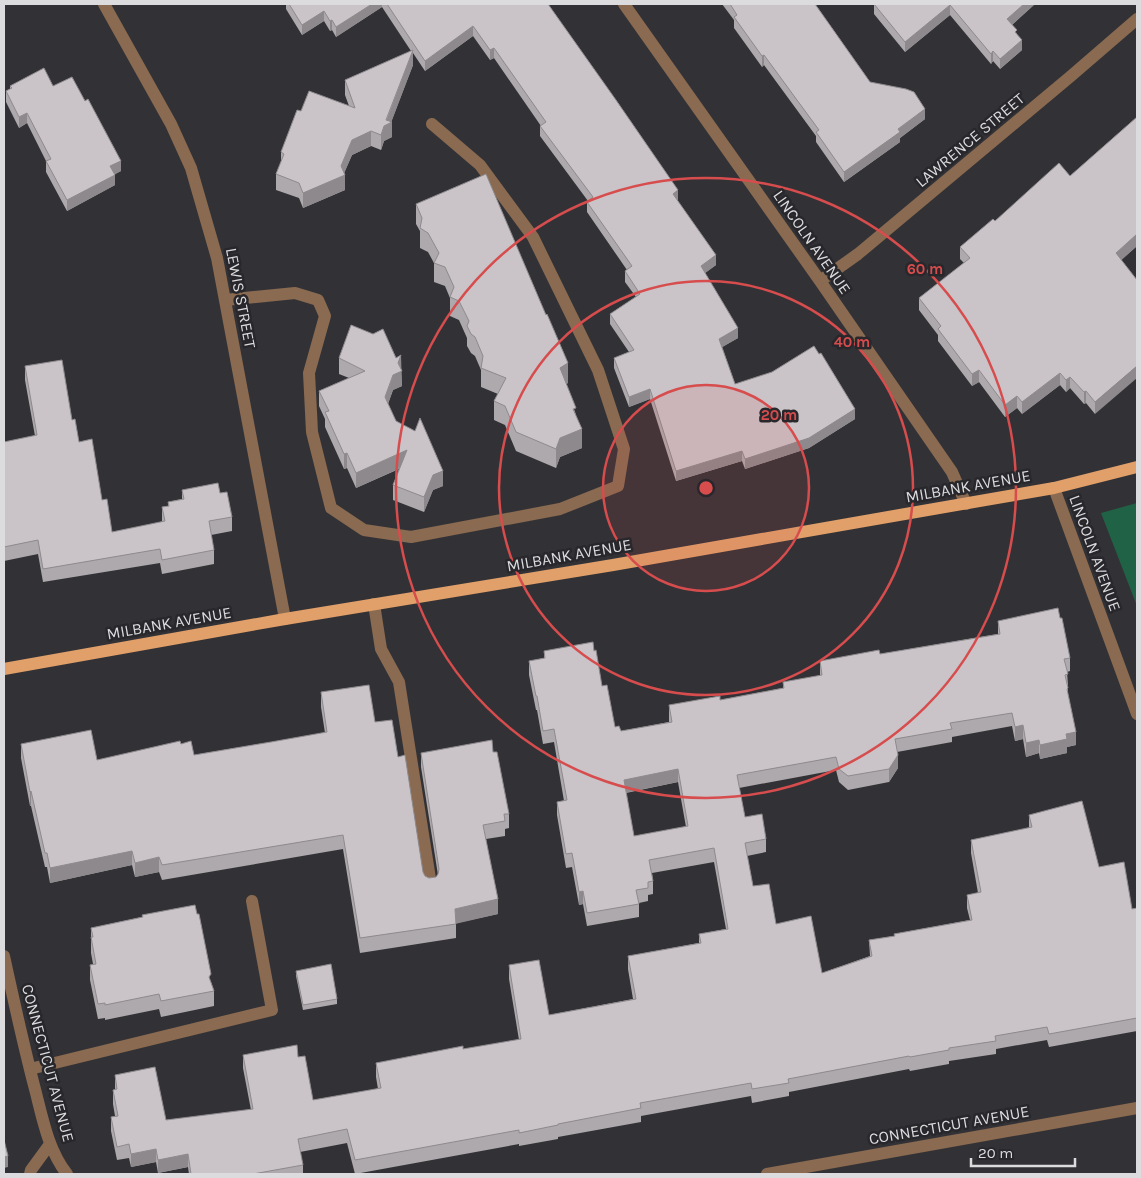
<svg xmlns="http://www.w3.org/2000/svg" width="1141" height="1178" font-family="Karla,sans-serif">
<style>
.green{fill:#1f6245}
.lines{fill:none;stroke-linecap:round;stroke-linejoin:round}
.minor{stroke:#8a6a50;stroke-width:12}
.major{stroke:#e19f69;stroke-width:12}
.wall{fill:#aea9ac;fill-rule:evenodd}
.shaded-wall{fill:#8d898c}
.building{fill:#cac4c8;stroke:#8d898c;fill-rule:evenodd}
.ring{fill:none;stroke:#d74c4d;stroke-width:2.5}
.labels{text-anchor:middle;dominant-baseline:central;stroke-width:5;stroke-linejoin:round;paint-order:stroke}
.street-label{font-size:16px;fill:#dcdcdf;stroke:#28282c}
.centre{fill:#d74c4d;stroke:#28282c;stroke-width:2.5}
.ring-label{font-size:15px;text-anchor:middle;font-weight:bold;fill:#d74c4d;stroke:#28282c;stroke-width:5;stroke-linejoin:round;paint-order:stroke}
</style>
<rect width="100%" height="100%" fill="#323236"/>
<path class="green" d="M1137,503V606L1101,513Z"/>
<g class="lines">
<path class="minor" d="M104,4L171,124L191,168L217,258L285,619
M624,4L820,281L952,472L966,504
M820,281L858,254L1071,76L1137,19
M225,300L295,293L318,300L325,316L309,373L312,432L331,508L364,530L411,537L560,509L618,486L624,449L598,370L533,237L480,165L432,124
M1054,488L1137,714
M374,604L381,649L399,682L431,885
M4,956C14,1002 24,1048 36,1093C43,1121 49,1151 67,1174
M30,1069L272,1010L252,901
M30,1174L31,1170L50,1144
M767,1174L1137,1108"/>
<path class="major" d="M4,669L285,619L613,565L1054,488L1137,467"/>
</g>
<path class="wall" d="M286,4H548L678,201H677L716,265L705,273L738,338L722,347L735,384L855,419L809,448L745,469L742,461L676,481L650,399L629,407L614,368V358L629,352L610,324V314L636,297L625,282V271L627,270L587,212V202L588,201L540,136V126H541L494,58L490,60L473,36L425,71L413,53V65L391,122L392,137L384,141L381,150L371,146L352,155L344,173L345,190L303,208L299,198L276,190V174L281,162V152L301,111L349,106L345,95V80L411,51L382,7L336,37L332,30L330,31L324,21L302,35L286,9Z
M722,4H815L870,82L925,119L900,138V142L844,182L816,142V136L764,65L762,67L734,28V20Z
M874,4H1035L1012,25L1017,34L1022,50L1000,69L993,61L991,64L950,15L905,52L874,14Z
M10,86H53L121,171L115,174V185L67,211L46,172V161L27,123L19,128L6,102V91L10,89Z
M1137,117V246L1121,260L1095,414L1086,403L1084,404L1070,388L1066,392L1060,385L1022,414L1017,408L1005,417L979,382L972,386L938,341V335L919,310V298L964,263L960,259V247L995,221L1070,176Z
M416,204L568,383L566,384L576,415L582,448L560,457L556,468L516,451L505,425L494,420V401L498,394L481,387V370L475,356L471,353L467,346V338L459,320L450,316V298L445,286L434,282V263L428,252L420,248V231L416,224Z
M339,358L401,369L402,386L393,390L388,404L396,421L443,486L433,490L424,512L393,500V485L399,469L356,488L347,468L344,469L325,427V419L319,406V391L349,378L339,374Z
M25,366L72,420L79,442L102,500L112,532L162,522V507L168,506V502L182,499V490L220,493L232,517V531L211,535L214,550V564L162,574L160,563L43,582L38,554L4,561V442L35,436L25,380Z
M998,621L1070,658V671L1067,672L1068,685V696L1076,745L1067,747V753L1040,759L1039,753L1026,757L1023,739L1015,741L1012,726L952,737V742L897,752L898,768L889,782L848,790L839,782L836,770L739,788L745,817L766,839V852L747,856L753,886L776,924L822,973L870,956L869,940L894,936V934L970,920L967,908V895L978,893L971,853V840L1029,828V815L1099,867L1132,909L1137,908V1031L1049,1047L1047,1040L996,1049V1054L949,1061V1064L910,1071L909,1069L789,1092V1096L752,1103L751,1096L641,1116V1122L558,1137V1139L519,1146V1144L355,1174L347,1143L300,1152L303,1165V1174H189L188,1167L158,1173L156,1162L131,1167L129,1158L117,1160L111,1131V1117L115,1116L113,1104V1090H115V1075L166,1120L251,1110L243,1068V1055L298,1057L313,1100L378,1089L376,1077V1063L519,1040L509,979V965L549,1015L633,999L628,969V956L699,943V934L726,929L714,862L652,873L653,881V894L648,895V901L639,903V917L587,926L583,904L579,905L572,867L566,868L557,815V802L564,801L554,742L543,744L537,710H536L529,675V661L544,658V651H594L602,686L615,727L621,731L669,722V705L720,700L783,688V682L820,676V661L880,654L998,634ZM678,782L686,827L634,836L626,793Z
M321,692L375,722L398,757L423,872L425,876L429,878L436,877L438,875L421,767V753L493,752L509,814V828L505,829V836L486,839L498,914L456,923V938L360,953L343,849L162,880L159,872L135,877L132,865L50,883L47,867H45L31,806H30L21,758V744L97,760L181,744L194,755L325,733L321,707Z
M142,915L211,982L214,991V1006L161,1017L159,1009L105,1020V1018L98,1019L90,980V965L93,964L91,953V928L142,917Z
M296,971L337,999V1004L303,1010L296,976Z"/>
<path class="shaded-wall" d="M372,4H382V7L336,37V27Z
M1024,4H1035L1007,29V19Z
M950,5V15L905,52V42Z
M324,11V21L302,35V25Z
M332,20V30L330,31V21Z
M473,26V36L425,71V61Z
M1022,40V50L1000,69V59Z
M494,48V58L490,60V50Z
M413,50V65L391,123L392,122V137L384,141L381,150V135Z
M993,51V61L991,64V54Z
M764,55V65L762,67V56Z
M925,109V119L900,138V142L844,182V172L898,129Z
M27,113V123L19,128V117Z
M371,131V146L352,155L343,176L345,175V190L303,208V193L341,166L352,140Z
M121,161V171L110,177V166Z
M115,175V185L67,211V200Z
M678,190V201L673,204V194Z
M1137,234V246L1116,265V253Z
M716,255V265L701,276V266Z
M738,328V338L719,349V339Z
M401,355L402,386L393,390L385,412V397Z
M568,363V383L560,387V368Z
M1137,366V378L1095,414V402Z
M979,370V382L972,386V374Z
M1060,373V385L1022,414V402Z
M1070,377V388L1066,392V380Z
M650,389V399L629,407V397Z
M1086,391V403L1084,404V392Z
M1017,396V408L1005,417V405Z
M855,409V419L809,448L745,469V459Z
M582,429V448L560,457L556,468V449L560,438Z
M407,450V465L356,488V473Z
M742,451V461L676,481V471Z
M347,453V468L344,469V454Z
M443,471V486L433,490L424,512V497L433,475Z
M1023,725V739L1015,741V727Z
M1076,732V745L1067,747V753L1040,759V745L1066,734Z
M1039,740V753L1026,757V743Z
M898,755V768L889,782V769Z
M678,769V782L624,793V780Z
M31,791V806H30V792Z
M132,851V865L50,883V868Z
M159,857V872L135,877V863Z
M583,891V904L579,905V892Z
M498,899V914L455,924V909Z
M156,1149V1162L131,1167V1154Z
M188,1154V1167L158,1173V1160Z
M8,1156V1167L4,1168V1157Z"/>
<path class="building" d="M289,4H372L336,27L332,20L330,21L324,11L302,25Z
M387,4H548L616,100L678,190L673,194L716,255L701,266L738,328L719,339L735,384L772,372L814,346L819,354L821,353L855,409L809,438L745,459L742,451L676,471L650,389L629,397L614,358L634,350L610,314L640,294L625,271L632,266L587,202L593,197L540,126L546,122L494,48L490,50L473,26L425,61Z
M730,4H815L870,82L906,89L914,92L925,109L898,129L900,132L844,172L816,132L819,130L764,55L762,56L734,17L737,15Z
M874,4H1024L1007,19L1017,30L1015,32L1022,40L1000,59L993,51L991,54L950,5L905,42Z
M413,50L386,120L392,122L384,126L381,135L371,131L352,140L341,166L345,175L303,193L299,183L276,174L284,154L281,152L297,110L301,111L309,91L355,108L345,80Z
M44,68L53,86L72,77L85,101L88,99L121,161L110,166L115,175L67,200L46,161L51,159L27,113L19,117L6,91L12,88L10,86Z
M1137,117V234L1116,253L1137,280V366L1095,402L1086,391L1084,392L1070,377L1066,380L1060,373L1022,402L1017,396L1005,405L979,370L972,374L938,329L941,326L919,298L970,258L960,247L993,219L995,221L1059,163L1070,176Z
M486,174L546,315L547,314L568,363L560,368L576,408L573,409L582,429L560,438L556,449L516,432L505,406L494,401L506,378L481,368L483,356L475,337L471,334L467,326L469,321L459,301L450,297L454,287L445,267L434,263L439,253L428,233L420,228L422,218L416,204Z
M351,325L373,334L383,329L396,358L401,355L398,363L402,371L393,375L385,397L396,421L415,431L420,418L443,471L433,475L424,497L393,485L407,450L356,473L347,453L344,454L325,412L329,411L319,391L365,371L339,358Z
M62,360L72,420L75,419L79,442L92,439L102,500L107,499L112,532L165,521L162,507L169,506L168,502L184,499L182,490L218,483L220,493L227,492L232,517L209,521L214,550L162,560L160,549L43,569L38,540L4,547V442L37,435L25,366Z
M1058,608L1060,618H1062L1070,658L1064,659L1068,674L1065,675L1068,688L1067,689L1076,732L1066,734L1067,739L1040,745L1039,740L1026,743L1023,725L1015,727L1012,713L950,723L952,729L895,739L898,755L889,769L848,776L839,769L836,757L737,775L745,817L762,814L766,839L745,843L753,886L769,884L776,924L811,916L822,973L872,956L869,940L895,936L894,934L972,920L967,895L981,892L971,840L1032,827L1029,815L1082,801L1099,867L1124,862L1132,909L1137,908V1018L1049,1034L1047,1027L995,1036L996,1041L949,1048V1050L910,1057L909,1056L788,1079L789,1083L752,1089L751,1083L640,1103L641,1108L558,1124V1125L519,1133V1130L355,1160L347,1129L298,1139L303,1165L253,1174H191L188,1154L158,1160L156,1149L131,1154L129,1144L117,1147L111,1117L118,1116L113,1090L117,1089L115,1075L155,1067L166,1120L253,1109L243,1055L297,1045L298,1057L305,1056L313,1100L381,1088L376,1063L463,1046V1049L521,1039L509,965L539,960L549,1015L636,999L628,956L701,943L699,934L728,929L714,848L649,860L653,881L648,882V888L636,890L639,904L587,913L583,891L579,892L572,853L566,854L557,802L567,800L554,729L543,731L537,696H536L529,661L545,658L544,651L593,642L594,651L596,650L602,686L607,685L615,727L619,726L621,731L672,722L669,705L720,696V700L784,688L783,682L822,675L820,661L879,650L880,654L1000,634L998,621ZM678,769L688,826L634,836L624,780Z
M369,685L375,722L392,720L398,757L405,755L423,872L425,876L429,878L436,877L438,874L439,869L421,753L492,740L493,752H497L509,814H504L505,821L483,825L498,899L455,909L456,924L360,938L343,835L162,865L159,857L135,863L132,851L50,868L47,853H45L31,791L30,792L21,744L91,730L97,760L180,741L181,744L191,741L194,755L271,742L327,732L321,692Z
M195,905L197,914H199L211,974L209,977L214,991L161,1001L159,994L105,1005V1003L98,1004L90,965L96,964L91,937H93L91,928L143,917L142,915Z
M331,964L337,999L303,1005L296,971Z
M4,1140L8,1156L4,1157Z"/>
<circle cx="706" cy="488" r="103" fill="#d74c4d" fill-opacity=".12"/>
<g class="ring">
<circle cx="706" cy="488" r="103"/>
<circle cx="706" cy="488" r="207"/>
<circle cx="706" cy="488" r="310"/>
</g>
<g class="labels">
<g class="street-label">
<text transform="translate(970 140) rotate(-40)">LAWRENCE STREET</text>
<text transform="translate(812 242) rotate(55)">LINCOLN AVENUE</text>
<text transform="translate(241 298) rotate(79)">LEWIS STREET</text>
<text transform="translate(968 486) rotate(-10)">MILBANK AVENUE</text>
<text transform="translate(1095 553) rotate(70)">LINCOLN AVENUE</text>
<text transform="translate(569 555) rotate(-10)">MILBANK AVENUE</text>
<text transform="translate(169 623) rotate(-10)">MILBANK AVENUE</text>
<text transform="translate(48 1063) rotate(75)">CONNECTICUT AVENUE</text>
<text transform="translate(949 1125) rotate(-10)">CONNECTICUT AVENUE</text>
</g>
</g>
<circle cx="706" cy="488" r="8" class="centre"/>
<g class="ring-label">
<text x="925" y="274">60 m</text>
<text x="852" y="347">40 m</text>
<text x="779" y="420">20 m</text>
</g>
<rect width="1141" height="1178" fill="none" stroke="#dcdcdf" stroke-width="10"/>
<path d="M971 1158v8h104v-8" fill="none" stroke="#dcdcdf" stroke-width="2.5"/>
<text x="978" y="1158" font-size="15" fill="#dcdcdf" stroke="#28282c" stroke-width="4" paint-order="stroke">20 m</text>
</svg>
